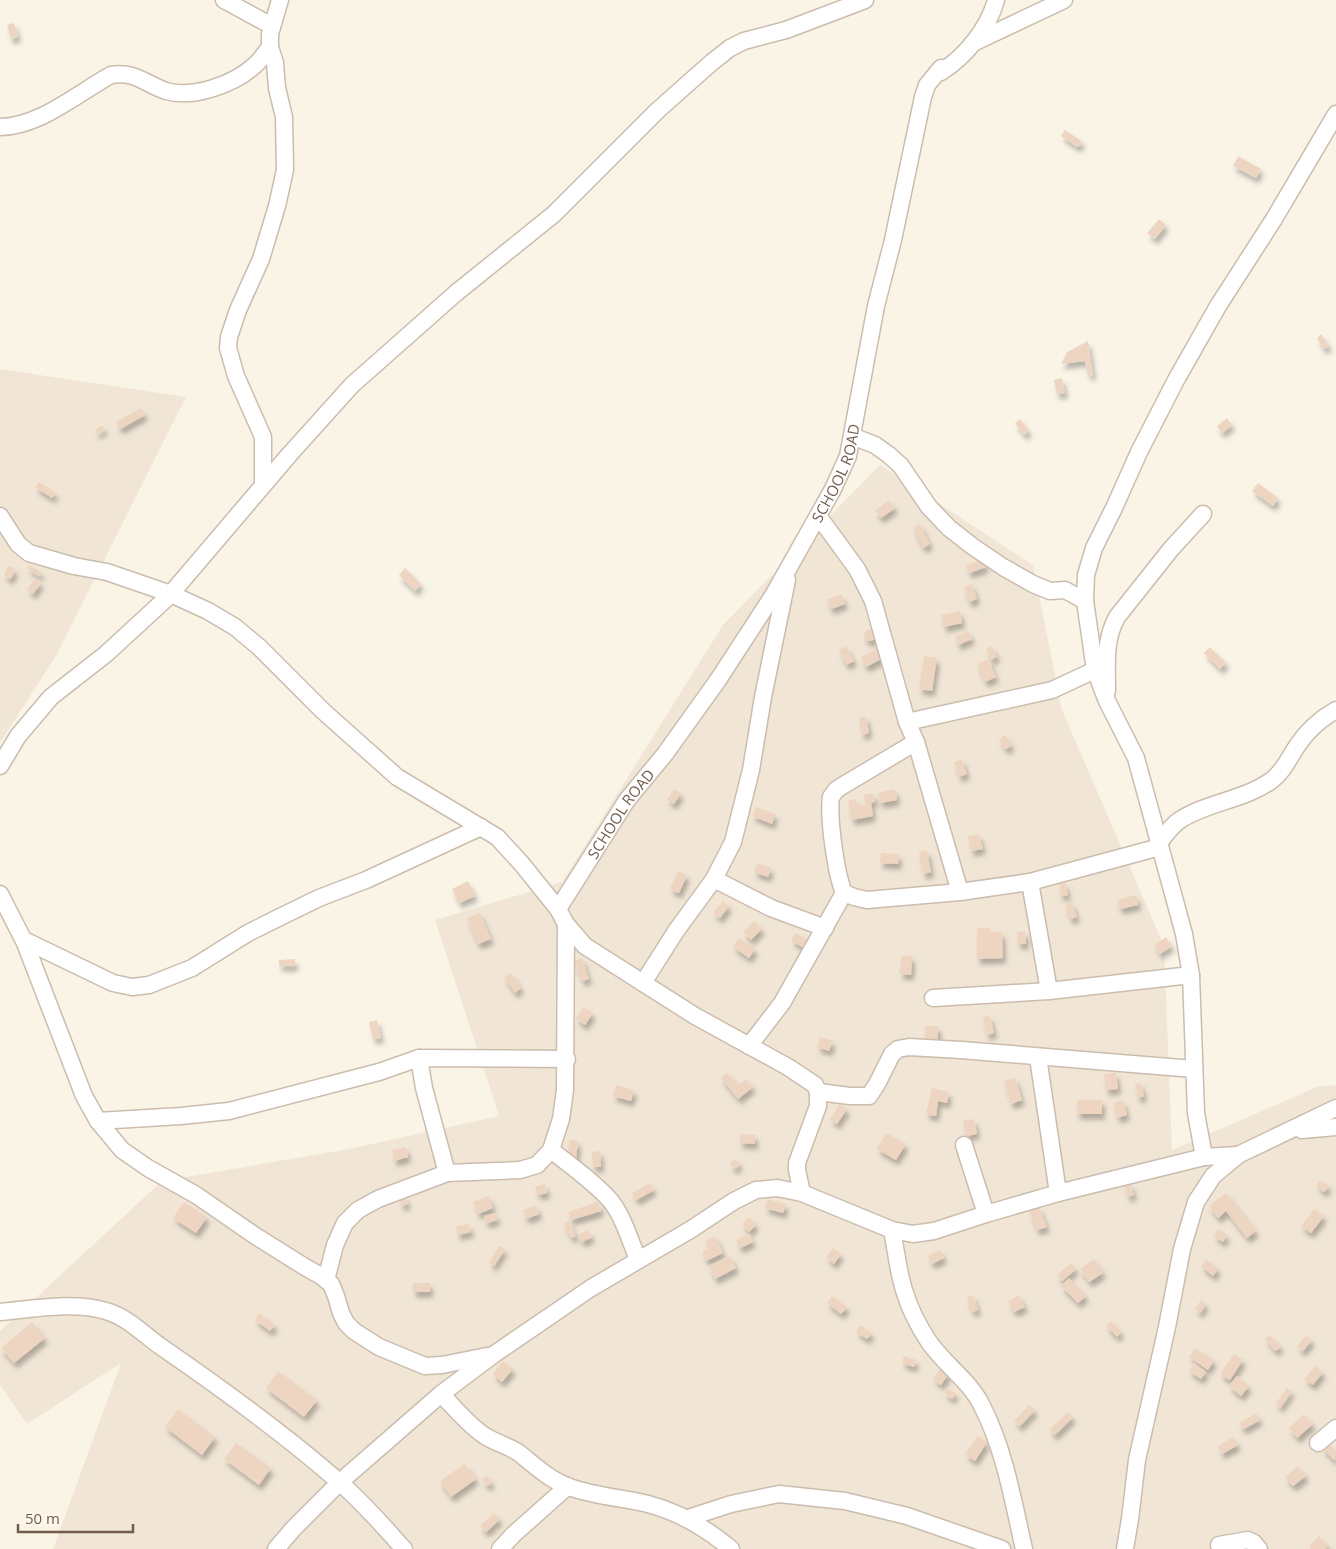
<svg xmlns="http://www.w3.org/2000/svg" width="1336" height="1549" font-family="'Open Sans',sans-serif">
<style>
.residential{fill:#f1e6d6}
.building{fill:#edd5c1;filter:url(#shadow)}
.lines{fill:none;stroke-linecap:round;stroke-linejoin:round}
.minor-casing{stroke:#cbbcae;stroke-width:19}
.minor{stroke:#fff;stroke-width:16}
.labels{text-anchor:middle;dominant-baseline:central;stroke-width:4;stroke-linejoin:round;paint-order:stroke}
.street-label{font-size:15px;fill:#715c4e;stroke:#fdf7ed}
</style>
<defs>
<filter id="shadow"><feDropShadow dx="3" dy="5.5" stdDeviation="2.5" flood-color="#0004"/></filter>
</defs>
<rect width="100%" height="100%" fill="#faf4e7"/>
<path class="residential" d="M0,369L186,397L57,654L0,743Z
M880,465L1033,565L1062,710L1164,946L1172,1150L1317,1087L1336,1085V1549H53L121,1363L27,1424L0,1385V1331L162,1181L349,1149L499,1116L435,920L562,882L723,625Z"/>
<path class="building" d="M14,23L18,37L11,39L7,25Z
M1065,130L1083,142L1077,147L1061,136Z
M1238,156L1261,169L1256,178L1233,166Z
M1159,219L1166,225L1155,239L1147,233Z
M1321,334L1329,346L1324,349L1317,339Z
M1088,341L1093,376L1087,373L1085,361L1061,364L1067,352Z
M1062,378L1065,393L1057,394L1054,380Z
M141,408L145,415L120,429L116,422Z
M1227,418L1232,425L1222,433L1217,426Z
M1020,419L1029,431L1024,435L1015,423Z
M102,425L105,429L97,434L95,430Z
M39,482L56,493L52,498L35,487Z
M1258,483L1278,498L1273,506L1252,491Z
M889,500L895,508L881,518L875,511Z
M920,524L930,544L923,548L913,528Z
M982,559L986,567L969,573L966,566Z
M29,565L42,573L39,576L27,568Z
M8,566L15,569L11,579L4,576Z
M405,568L421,584L415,591L399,575Z
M35,579L41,583L33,594L27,589Z
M972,584L977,599L969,602L964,587Z
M841,594L845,604L831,609L827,600Z
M960,611L962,623L944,627L941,615Z
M864 635a6 6 0 1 1 12 0a6 6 0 1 1-12 0Z
M968,631L972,639L958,645L955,637Z
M846,646L854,661L846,665L839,650Z
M992,646L997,657L991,660L986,649Z
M1210,647L1226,663L1220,669L1204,653Z
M877,649L883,658L866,667L861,657Z
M924,656L937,658L932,691L919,689Z
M988,659L996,677L985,682L977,664Z
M866,716L869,733L862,735L859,718Z
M1005,735L1012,746L1005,749L999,739Z
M962,759L967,774L959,777L954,762Z
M674,789L681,793L674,804L667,800Z
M895,789L897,800L880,803L878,793Z
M873,793L875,802L865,803L864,795Z
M856,799L857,806L871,803L873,816L852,820L848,801Z
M756,807L775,814L772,824L752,816Z
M979,834L983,849L971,851L968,836Z
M927,850L931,872L923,874L919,852Z
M881,853L899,854L898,864L880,863Z
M757,863L771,868L768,877L754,872Z
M678,871L687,875L679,893L670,889Z
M468,881L475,896L459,903L452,889Z
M1065,883L1068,895L1061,896L1059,884Z
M1136,895L1138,905L1120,909L1117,900Z
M723,901L729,906L720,918L713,913Z
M1072,902L1077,917L1070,919L1065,904Z
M480,913L491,939L478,944L467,918Z
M754,921L762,929L751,940L743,932Z
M977,928H990V932H1002L1003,958L977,959Z
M1025,931L1026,944H1018L1017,932Z
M796,933L810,942L805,949L791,940Z
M1166,937L1172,946L1160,954L1154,945Z
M739,938L755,949L749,958L733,947Z
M901,956H912L911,975L900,974Z
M582,958L589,979L582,981L574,961Z
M295,959V966H279V960Z
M511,973L521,988L515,993L504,977Z
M583,1007L593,1013L585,1025L576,1019Z
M990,1016L994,1033L987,1035L983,1017Z
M377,1020L381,1038L373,1039L369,1022Z
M925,1026H938V1041H925Z
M820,1037L833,1041L829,1051L817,1047Z
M727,1073L738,1086L746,1079L753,1087L738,1099L721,1078Z
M1116,1073L1118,1089L1106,1090L1104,1074Z
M1015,1078L1022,1100L1011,1104L1004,1081Z
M1141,1083L1144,1096L1138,1098L1135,1084Z
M616,1085L634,1090L631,1101L613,1096Z
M932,1088L949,1092L947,1103L938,1101L936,1116L926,1114Z
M1077,1100H1102V1114H1077Z
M1123,1100L1127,1115L1117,1118L1113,1103Z
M840,1104L847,1109L837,1124L830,1119Z
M974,1119L977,1134L966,1136L963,1121Z
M886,1133L906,1144L896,1160L877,1149Z
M740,1134L755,1135V1144L740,1143Z
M569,1140L578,1141L576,1159L568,1158Z
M406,1147L408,1157L394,1161L392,1150Z
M600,1151L601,1167H593L592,1152Z
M734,1159L740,1162L736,1169L730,1165Z
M1320,1180L1329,1186L1324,1192L1316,1185Z
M650,1183L654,1190L636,1200L632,1193Z
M1130,1183L1134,1195L1128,1197L1124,1185Z
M545,1184L547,1193L538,1195L535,1187Z
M1226,1193L1256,1231L1247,1238L1226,1211L1218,1218L1209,1206Z
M405,1196L408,1204L402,1206L399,1198Z
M489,1196L493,1208L478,1214L473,1202Z
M767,1199L786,1204L783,1213L765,1208Z
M184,1202L207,1217L196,1233L173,1218Z
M598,1202L601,1211L571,1220L568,1212Z
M536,1205L539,1214L526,1219L523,1210Z
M1039,1207L1047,1227L1037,1230L1029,1211Z
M1314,1209L1324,1216L1311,1233L1301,1226Z
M496,1213L497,1220L486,1223L484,1216Z
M749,1217L756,1225L749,1232L742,1224Z
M569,1221L576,1236L571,1238L564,1224Z
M469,1224L471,1232L458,1235L456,1226Z
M1218,1229L1227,1235L1223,1242L1214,1236Z
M588,1230L592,1237L582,1242L578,1235Z
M749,1234L753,1242L740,1248L736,1240Z
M715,1236L723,1253L706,1261L702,1252L709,1248L705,1241Z
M499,1246L505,1249L494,1266L489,1262Z
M833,1248L841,1254L834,1264L826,1257Z
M940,1250L944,1258L932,1264L928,1256Z
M730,1256L736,1268L715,1279L709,1266Z
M1094,1259L1103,1273L1089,1282L1080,1269Z
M1206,1259L1218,1269L1213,1276L1201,1266Z
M1071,1263L1076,1269L1062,1281L1057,1275Z
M1069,1278L1086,1296L1078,1303L1061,1286Z
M413,1283H430V1292H413Z
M973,1295L978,1310L972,1312L967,1297Z
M1019,1295L1025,1307L1014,1312L1008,1301Z
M832,1296L847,1307L841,1314L827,1303Z
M1201,1300L1206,1304L1200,1313L1195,1309Z
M259,1313L275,1325L270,1331L255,1320Z
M1111,1321L1121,1332L1117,1337L1106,1326Z
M32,1322L45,1338L14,1363L1,1348Z
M860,1325L872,1333L867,1339L856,1332Z
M1270,1335L1281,1347L1275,1351L1265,1339Z
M1306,1335L1312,1340L1303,1351L1297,1347Z
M1195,1348L1214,1360L1208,1370L1189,1357Z
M1234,1354L1243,1360L1230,1380L1220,1374Z
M904,1356L916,1360L914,1367L902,1363Z
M503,1361L513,1369L502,1382L493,1374Z
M1194,1363L1206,1372L1201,1379L1189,1371Z
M1315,1366L1323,1372L1313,1385L1304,1379Z
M941,1368L949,1373L941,1385L933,1379Z
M278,1371L317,1400L304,1417L266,1388Z
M1237,1376L1249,1386L1241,1396L1229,1386Z
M947,1388L956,1393L952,1399L944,1393Z
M1287,1388L1292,1391L1280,1408L1276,1403Z
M1029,1405L1035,1410L1020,1426L1014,1421Z
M178,1409L215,1437L202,1455L165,1427Z
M1068,1412L1073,1417L1055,1435L1049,1430Z
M1256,1413L1260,1420L1243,1429L1239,1423Z
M1304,1414L1313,1424L1297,1438L1289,1428Z
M978,1436L987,1442L975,1461L965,1454Z
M1233,1437L1238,1445L1222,1454L1218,1446Z
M236,1443L271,1468L259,1485L224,1459Z
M1328,1443L1336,1451L1335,1461L1322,1448Z
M465,1464L476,1479L451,1497L440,1481Z
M1298,1466L1306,1476L1293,1486L1285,1477Z
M487,1476L492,1483L487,1486L482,1479Z
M494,1513L500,1519L486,1532L480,1526Z
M1319,1536L1328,1546L1325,1549H1311L1309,1546Z"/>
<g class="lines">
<g class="minor-casing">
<g id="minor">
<path d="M224,0L272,26"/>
<path d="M973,43L1064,0"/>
<path d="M0,127C39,127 78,93 111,75C136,71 145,84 166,91C193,99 235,84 255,65C261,60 265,53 270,47"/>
<path d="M852,436L875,445L889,455L901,466L929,507L949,528L972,546L1003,567L1033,584L1050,591L1065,590L1085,601"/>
<path d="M263,485V437L236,376L228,348L229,337L238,310L261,259L277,206L285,170L284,117L277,88L275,63L270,47V34L280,0"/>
<path d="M0,516L18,544L29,553L74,566L107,572L171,594L208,611L235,627L259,647L323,711L397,777L497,837L521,863L558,909L566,924L585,946L695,1016L788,1067L815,1085L818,1092V1106L797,1163V1170L802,1193"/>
<path d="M819,517L857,569L873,601L907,722L916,742L960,892"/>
<path d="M1107,691C1107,665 1104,640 1117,617L1171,549L1203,514"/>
<path d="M907,722L1052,690L1095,670"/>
<path d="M916,742L842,786L836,790L831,797C828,818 836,874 844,893L854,897L867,900L960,892L1030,882L1160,847"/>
<path d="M0,766L18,736L51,697L106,654L169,596L289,455L352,385L456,293L554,214L658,110L711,63L730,48L744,41L786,30L865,0"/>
<path d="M1159,843C1165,835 1171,826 1180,820C1207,802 1245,800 1272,780C1283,772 1289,758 1297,746C1307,731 1320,719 1336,710"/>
<path d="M714,879L771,908L825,928"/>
<path d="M1030,882L1049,991"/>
<path d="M0,894L25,943L84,1096L98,1121L122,1150L148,1168L196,1195L254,1235L305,1267L321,1276L331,1284L336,1296L341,1313L346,1323L354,1331L379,1347L425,1366L442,1365L487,1356"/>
<path id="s1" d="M558,909L627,800L665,754L718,680L774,594L833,489L848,456L876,306L893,240L923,97L927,85L941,68V72C966,56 988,29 996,0"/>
<path d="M24,940L113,983L132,987L149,985L192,968L248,933L278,918L319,898L366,880L481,827"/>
<path d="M643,983L676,931L714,879L733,842L751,770L763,697L787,580"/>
<path d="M933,998L1049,991L1191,975"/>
<path d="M749,1046L782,1003L844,893"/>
<path d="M1038,1057L1058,1193"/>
<path d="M419,1058L424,1088L447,1173"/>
<path d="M818,1092L850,1096H869L877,1084L892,1054L898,1049L909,1047L961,1050L1194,1069"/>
<path d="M98,1121L181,1116L229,1111L379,1072L419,1058L567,1059"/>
<path d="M1302,1130L1336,1127"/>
<path d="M964,1145L986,1214"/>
<path d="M551,1150C571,1166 593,1181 610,1200C623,1216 630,1240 638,1260"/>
<path d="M1204,1157L1196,1113L1191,975L1184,934L1136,758L1107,701L1095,670L1085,601L1086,575L1094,548L1114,508L1139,452L1176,380L1218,306L1274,219L1336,114"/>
<path d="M892,1230C896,1250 898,1271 904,1290C909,1307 919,1327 929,1342C945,1365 970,1381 982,1406C1005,1451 1013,1501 1024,1549"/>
<path d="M326,1280L335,1245L345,1223L358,1210L378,1199L447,1173L520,1170L537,1165L551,1150L561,1119L565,1090L566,924"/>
<path d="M0,1312C32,1309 75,1301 106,1311C127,1317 142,1333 160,1346C221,1388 282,1432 338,1481C362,1501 383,1526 404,1549"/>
<path d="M441,1394C455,1408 468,1425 485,1436C496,1443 509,1446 519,1453C535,1466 550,1480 569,1487C595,1496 622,1498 648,1504C679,1512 706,1528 731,1549"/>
<path d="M1318,1443L1336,1428"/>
<path d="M688,1518L731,1504L779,1494L845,1501L907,1516L1002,1549"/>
<path d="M1219,1545L1248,1540L1254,1543L1259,1549"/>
<path d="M276,1549L293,1529L340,1482L441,1394L493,1355L591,1288L690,1230L734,1201L756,1190L777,1188L802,1193L892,1230L913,1234L934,1231L986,1214L1058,1193L1204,1157L1238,1155"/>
<path d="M500,1549L514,1534L568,1486"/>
<path d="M1125,1549L1130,1519L1137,1460L1167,1327L1182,1249L1196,1202L1213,1176L1238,1155L1336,1108"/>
</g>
</g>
<use href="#minor" class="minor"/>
</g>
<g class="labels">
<g class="street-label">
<text stroke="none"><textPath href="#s1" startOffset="519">SCHOOL ROAD</textPath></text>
<text stroke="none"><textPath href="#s1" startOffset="114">SCHOOL ROAD</textPath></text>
</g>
</g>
<path d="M18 1524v8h115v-8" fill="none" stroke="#715c4e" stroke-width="2.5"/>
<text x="25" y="1524" font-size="15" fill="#715c4e" stroke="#fdf7ed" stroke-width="4" paint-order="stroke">50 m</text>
</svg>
